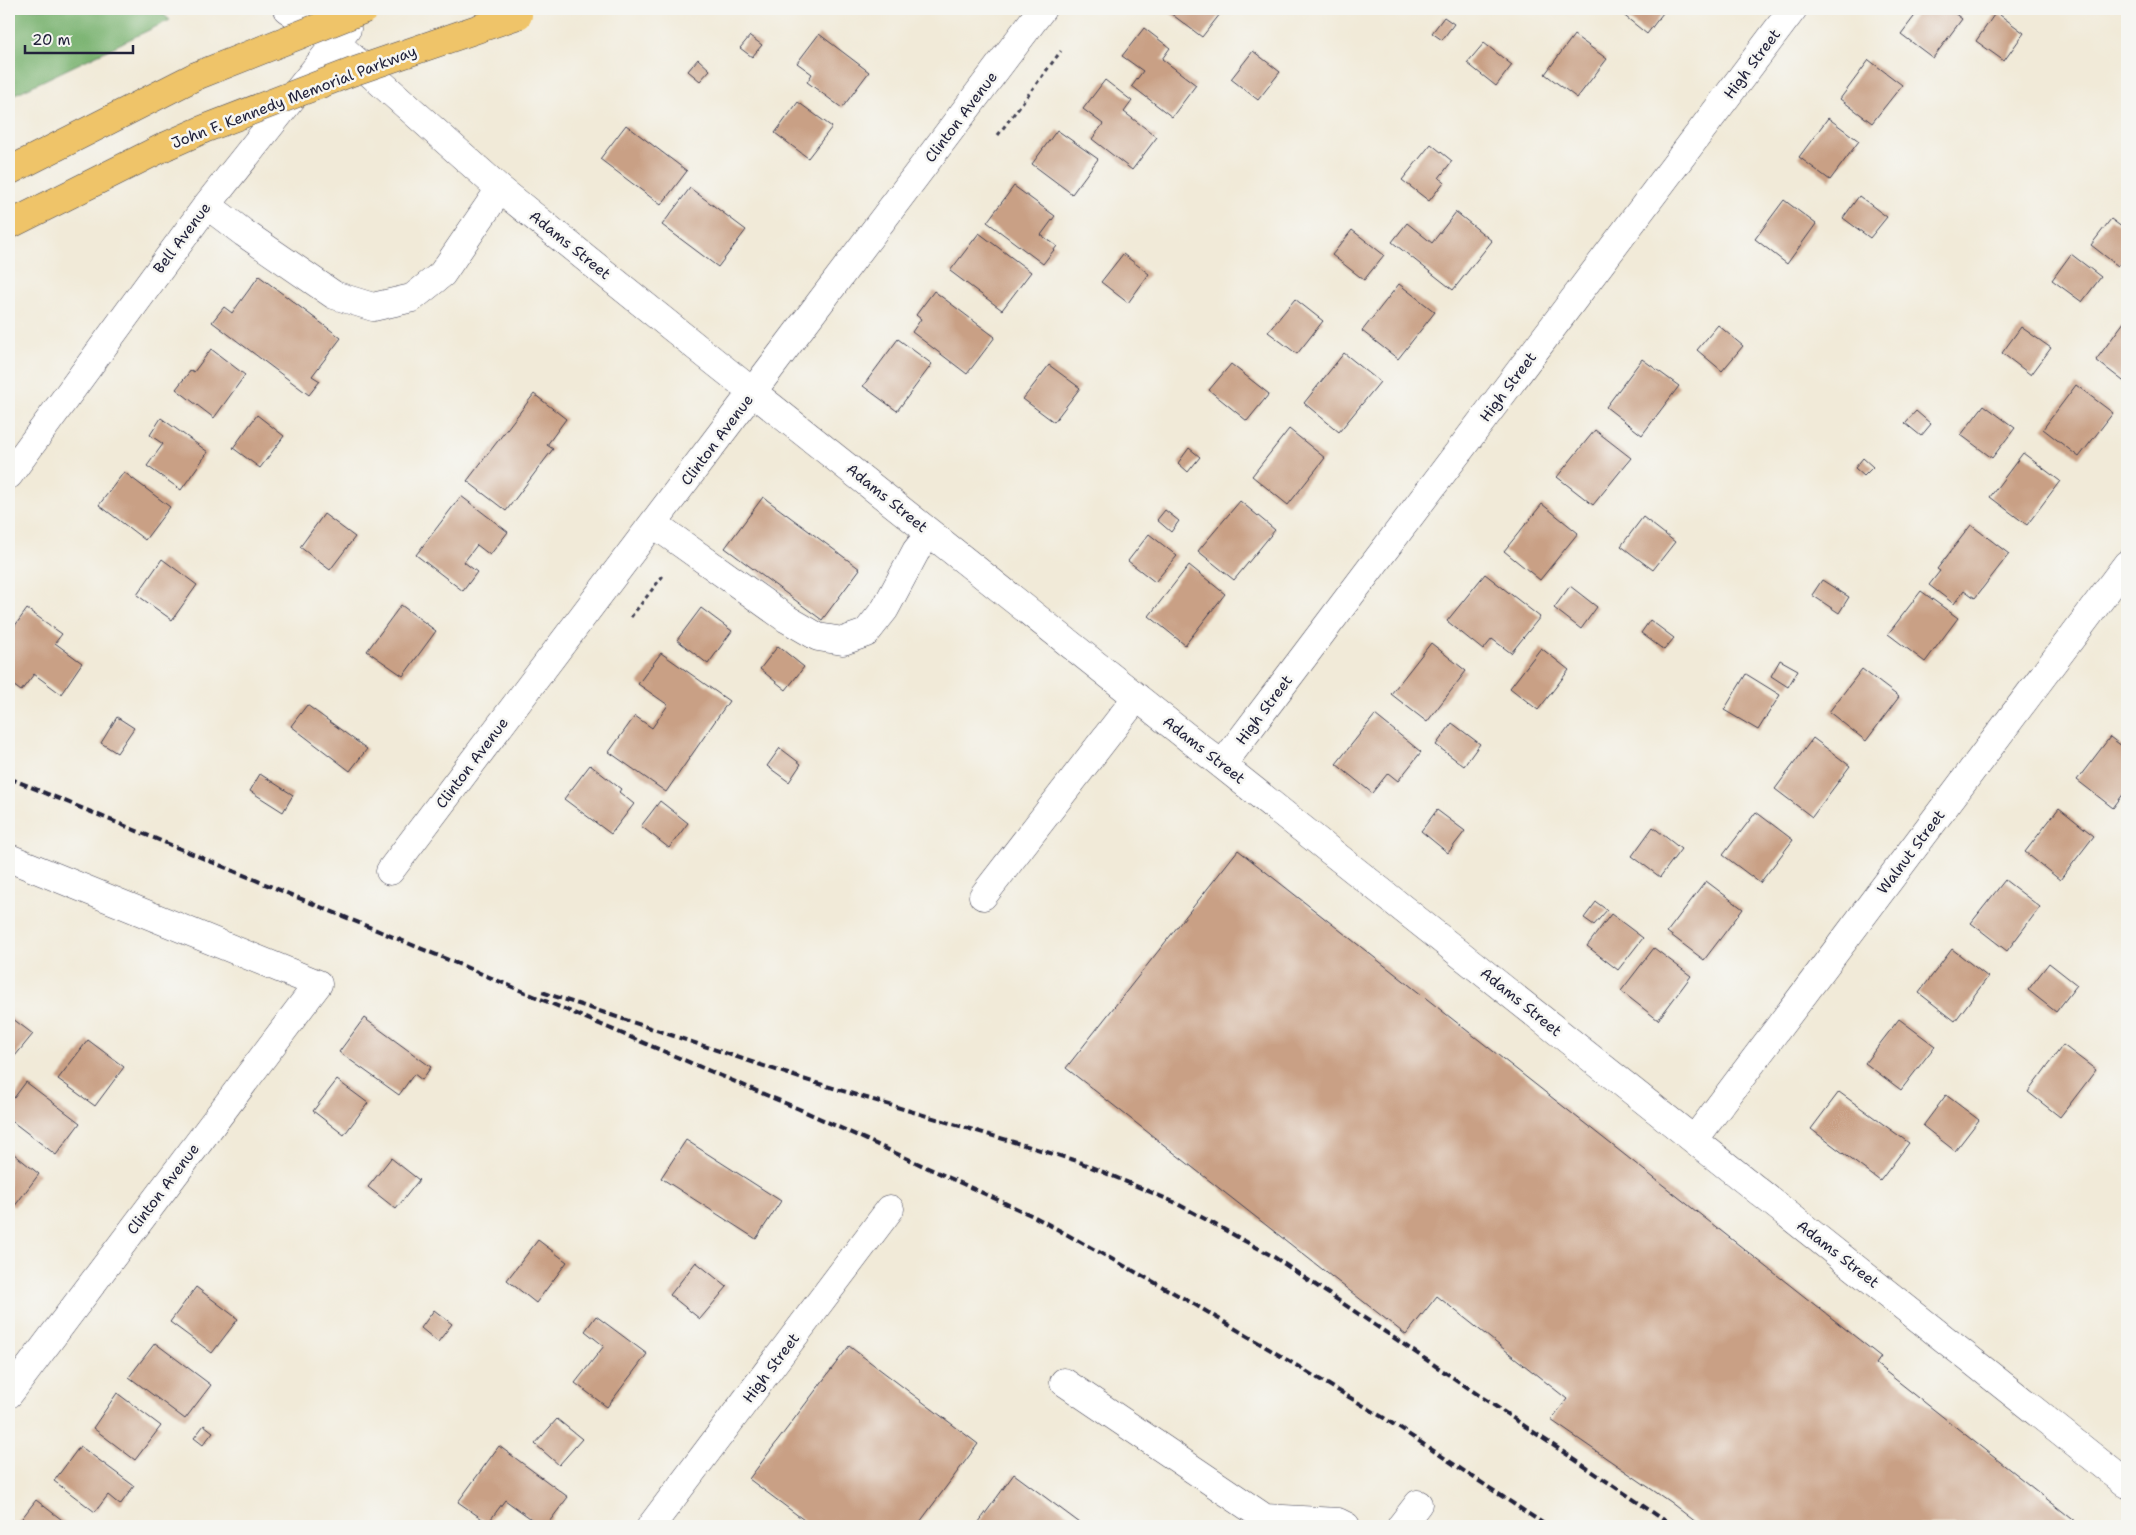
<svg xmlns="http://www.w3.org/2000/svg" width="2136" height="1535" font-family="'Shantell Sans',sans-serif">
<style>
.forest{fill:#7cb472;stroke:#4f6b56}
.building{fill:#c9a085}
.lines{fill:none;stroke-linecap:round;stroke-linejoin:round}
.minor-casing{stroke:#414053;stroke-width:29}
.major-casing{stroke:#414053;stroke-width:29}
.path{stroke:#414053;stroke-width:3;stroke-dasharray:4 4;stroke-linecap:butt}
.minor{stroke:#fff;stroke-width:28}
.major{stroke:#efc469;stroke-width:28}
.rail{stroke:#22223b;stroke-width:4;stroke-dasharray:8 4;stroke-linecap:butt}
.major-bridge-casing{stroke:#414053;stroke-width:29;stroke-linecap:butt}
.major-bridge{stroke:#efc469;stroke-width:28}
.labels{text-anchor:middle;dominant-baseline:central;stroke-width:5;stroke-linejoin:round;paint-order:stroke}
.street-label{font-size:15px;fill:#22223b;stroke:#f6f6f2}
</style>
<rect width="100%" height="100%" fill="#f6f6f2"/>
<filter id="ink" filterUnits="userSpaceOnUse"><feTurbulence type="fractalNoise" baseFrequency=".02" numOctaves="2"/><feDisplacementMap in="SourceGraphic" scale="10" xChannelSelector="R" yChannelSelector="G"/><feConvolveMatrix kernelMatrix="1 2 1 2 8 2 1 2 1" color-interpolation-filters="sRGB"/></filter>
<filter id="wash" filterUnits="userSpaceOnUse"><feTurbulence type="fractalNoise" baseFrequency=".0096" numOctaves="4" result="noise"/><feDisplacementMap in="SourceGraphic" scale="20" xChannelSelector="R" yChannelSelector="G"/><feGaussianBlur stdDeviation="1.12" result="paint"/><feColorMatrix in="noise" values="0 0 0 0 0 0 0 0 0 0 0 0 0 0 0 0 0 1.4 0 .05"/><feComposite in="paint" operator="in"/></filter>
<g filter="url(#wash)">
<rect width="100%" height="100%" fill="#f1ead8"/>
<path class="forest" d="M9,9H157L170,20L9,97Z"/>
<g id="blocks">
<path class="building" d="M1167,9H1224L1202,37L1166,10Z
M1616,9H1666L1647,34Z
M1920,9H1949L1962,19L1933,58L1901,34Z
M1996,12L2024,33L2004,61L1976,41Z
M1444,17L1454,24L1442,40L1432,33Z
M1144,28L1170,48L1162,59L1196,85L1172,117L1132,86L1143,71L1122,56Z
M819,34L869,72L842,108L807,82L812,74L797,63Z
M1574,35L1607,59L1577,98L1545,74Z
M750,36L762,45L752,57L740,48Z
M1484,43L1512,65L1496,86L1467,63Z
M1253,51L1280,72L1258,100L1231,79Z
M698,59L710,70L700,81L688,71Z
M1869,60L1902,85L1872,123L1840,99Z
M1105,80L1132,101L1124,112L1157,137L1132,170L1092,139L1103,124L1083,109Z
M798,102L832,127L808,158L775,133Z
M1828,118L1859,141L1830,180L1799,157Z
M626,125L687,171L661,205L600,159Z
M1057,130L1098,159L1072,194L1032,164Z
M1431,144L1452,161L1439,178L1444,182L1429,201L1402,180Z
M1014,186L1055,216L1041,235L1057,246L1043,264L987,222Z
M690,188L746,230L718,267L662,225Z
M1859,196L1887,217L1870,238L1843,218Z
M1784,200L1816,224L1787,264L1755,239Z
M1456,212L1492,241L1453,290L1392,242L1407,223L1432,243Z
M2111,219L2127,231V254L2118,266L2091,245Z
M1352,230L1384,255L1364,280L1332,255Z
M979,233L1031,272L1002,310L950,271Z
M1123,254L1149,274L1128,303L1101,282Z
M2071,254L2101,277L2082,302L2052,280Z
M259,276L341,338L312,376L320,381L309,395L212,322L224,307L232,313Z
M1399,284L1435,312L1398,359L1362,331Z
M934,291L995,337L967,374L912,332L921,319L916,315Z
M1295,299L1323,321L1297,354L1268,332Z
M2127,318V384L2096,360Z
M1718,325L1743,346L1722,371L1697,350Z
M2021,327L2051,348L2031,375L2002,353Z
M898,339L932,364L897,411L863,386Z
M211,349L245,375L214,418L176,389L191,370L194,372Z
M1344,353L1380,382L1339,432L1304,403Z
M1642,359L1679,386L1642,435L1606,407Z
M1231,364L1269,394L1247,421L1209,390Z
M1049,365L1080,388L1054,422L1023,399Z
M2076,385L2113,413L2079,457L2043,429Z
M534,394L566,419L547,445L553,449L506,511L467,481Z
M1984,405L2015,428L1992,458L1961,435Z
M1916,411L1931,424L1921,436L1905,423Z
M257,415L284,436L260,468L233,448Z
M161,418L208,452L181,490L147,466L163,444L150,435Z
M1289,429L1325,458L1288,505L1252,476Z
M1595,430L1631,458L1593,505L1557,477Z
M1189,448L1200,457L1188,472L1178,463Z
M2023,453L2060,481L2027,525L1990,497Z
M1863,458L1873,467L1864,476L1855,468Z
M124,472L170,507L145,540L99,505Z
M461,496L508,532L490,555L477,545L464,562L477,572L463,591L416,555Z
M763,497L860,569L822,620L725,548Z
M1240,501L1275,530L1234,580L1198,551Z
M1542,504L1578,533L1540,580L1504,551Z
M1165,510L1179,521L1171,532L1157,520Z
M324,514L355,537L330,570L300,547Z
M1643,517L1675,542L1653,570L1621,546Z
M1971,525L2009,554L1975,598L1964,590L1954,604L1929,585L1940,571L1937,569Z
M1149,534L1177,556L1155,582L1128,561Z
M162,559L197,585L172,620L137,595Z
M1189,565L1225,594L1185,645L1149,616Z
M1485,574L1540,617L1511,653L1492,639L1483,650L1447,621Z
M1822,580L1849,597L1839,613L1812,595Z
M1570,586L1597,607L1581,629L1554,608Z
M1921,591L1958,618L1925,662L1888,634Z
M401,605L436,631L403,676L367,651Z
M701,608L732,631L708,664L677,640Z
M27,609L62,634L55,643L82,663L61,694L34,674L21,691L9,682V634Z
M1650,620L1674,638L1664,650L1641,633Z
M1431,643L1466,671L1427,722L1391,694Z
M778,646L804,667L786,690L760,669Z
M1541,648L1569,670L1538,710L1510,688Z
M661,653L729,701L666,792L609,752L635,716L652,728L668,705L638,684Z
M1780,660L1798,670L1788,687L1771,676Z
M1862,669L1899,697L1866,741L1829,712Z
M1746,674L1780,695L1758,730L1724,710Z
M307,705L367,749L350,771L291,726Z
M1375,715L1421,752L1398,781L1388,773L1372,793L1336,764Z
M117,717L134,728L117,753L101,743Z
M1452,723L1480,744L1464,766L1436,745Z
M2110,737L2127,750V789L2113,808L2077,780Z
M1813,738L1850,766L1812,817L1775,789Z
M780,748L801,764L789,782L767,766Z
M590,765L621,789L619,792L634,804L611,834L564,799Z
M260,774L293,795L283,812L250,791Z
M660,801L688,823L669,848L641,826Z
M2059,808L2094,836L2060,880L2025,852Z
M1437,810L1465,831L1448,853L1421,831Z
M1756,812L1793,840L1760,883L1723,855Z
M1653,827L1681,849L1660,877L1632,856Z
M1238,850L1881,1357L1876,1364L2081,1526H1701L1670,1502L1551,1420L1567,1399L1437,1296L1406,1335L1066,1068Z
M2005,880L2040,907L2007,951L1971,923Z
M1706,881L1743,909L1704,960L1667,932Z
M1596,902L1607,910L1594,925L1584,918Z
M1611,914L1643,938L1618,970L1587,946Z
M1654,948L1691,976L1658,1020L1621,991Z
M1952,949L1988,977L1955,1021L1919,993Z
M2049,963L2077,985L2056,1012L2028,990Z
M9,1016L33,1034L15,1056L9,1051Z
M364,1018L431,1067L422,1080L414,1074L399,1095L339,1052Z
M1899,1019L1935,1046L1901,1090L1865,1063Z
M88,1040L124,1067L95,1106L58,1079Z
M2063,1045L2096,1070L2060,1117L2028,1092Z
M337,1080L368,1103L344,1135L313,1111Z
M26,1082L80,1123L56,1155L9,1119V1094L14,1098Z
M1839,1092L1909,1143L1880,1181L1811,1129Z
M1946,1095L1979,1120L1955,1151L1923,1126Z
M686,1140L781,1201L756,1239L661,1178Z
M9,1150L39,1174L14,1207L9,1203Z
M391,1158L419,1180L396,1209L368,1187Z
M538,1240L567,1262L536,1303L507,1280Z
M696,1262L727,1287L700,1319L670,1295Z
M196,1287L238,1319L212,1353L170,1322Z
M434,1310L452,1324L438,1342L421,1328Z
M596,1316L647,1354L607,1407L575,1383L604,1346L585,1331Z
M155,1343L211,1385L185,1419L129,1377Z
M849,1346L978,1444L917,1526H812L749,1479Z
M117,1393L161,1426L135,1460L93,1428Z
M557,1419L582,1439L559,1465L535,1444Z
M204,1425L213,1432L203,1445L194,1438Z
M80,1446L134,1486L120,1505L108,1495L95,1512L54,1481Z
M499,1446L568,1497L546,1526H541L505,1500L488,1523L458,1502Z
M1014,1474L1084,1526H976Z
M36,1500L70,1526H16Z"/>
</g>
</g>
<g filter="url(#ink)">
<use href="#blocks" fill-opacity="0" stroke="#414053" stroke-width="1"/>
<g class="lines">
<g class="minor-casing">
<path id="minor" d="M287,9L335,42L500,189L715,362L2127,1484
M207,205L244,233L334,295L373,307L412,298L442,274L500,189
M9,475L207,205L347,29
M654,524L787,619L818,637L843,641L866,633L885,609L916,551L930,533
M1222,765L1793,9
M9,858L318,984L9,1394
M390,871L1042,9
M983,896L1137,697
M1694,1140L2127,564
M1064,1382L1265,1518L1338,1522L1346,1526
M651,1526L890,1209
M1401,1526L1418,1504"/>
</g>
<g class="major-casing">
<path id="major" d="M9,171L196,76
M9,225L166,146"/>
</g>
<path class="path" d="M998,135L1061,51
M631,617L665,573"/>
<use href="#minor" class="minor"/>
<use href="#major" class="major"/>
<path class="rail" d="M9,778L468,968L799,1109L1033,1216L1194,1304L1384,1418L1547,1526
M542,992L803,1079L1077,1161L1174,1202L1274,1257L1673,1526"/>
<g class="major-bridge-casing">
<path id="major-bridge" d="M196,76L365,9
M166,146L204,129L352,72L518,15"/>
</g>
<use href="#major-bridge" class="major-bridge"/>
</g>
</g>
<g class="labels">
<g class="street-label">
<text transform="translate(1752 64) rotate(-53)">High Street</text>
<text transform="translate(294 97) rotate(-21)">John F. Kennedy Memorial Parkway</text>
<text transform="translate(961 117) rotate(-53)">Clinton Avenue</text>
<text transform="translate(182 238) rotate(-53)">Bell Avenue</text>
<text transform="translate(570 245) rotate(39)">Adams Street</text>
<text transform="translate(1508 387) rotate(-53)">High Street</text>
<text transform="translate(717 440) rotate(-53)">Clinton Avenue</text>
<text transform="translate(887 498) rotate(39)">Adams Street</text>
<text transform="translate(1264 710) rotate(-53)">High Street</text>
<text transform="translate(1204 750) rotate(38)">Adams Street</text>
<text transform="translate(472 763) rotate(-53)">Clinton Avenue</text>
<text transform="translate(1911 852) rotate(-53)">Walnut Street</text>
<text transform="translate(1521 1002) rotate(39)">Adams Street</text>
<text transform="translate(163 1189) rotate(-53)">Clinton Avenue</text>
<text transform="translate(1838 1254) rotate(38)">Adams Street</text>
<text transform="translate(771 1368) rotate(-53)">High Street</text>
</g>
</g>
<rect width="2136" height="1535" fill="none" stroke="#f6f6f2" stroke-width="30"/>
<path d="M25 45v8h108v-8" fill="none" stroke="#22223b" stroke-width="2.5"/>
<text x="32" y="45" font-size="15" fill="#22223b" stroke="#f6f6f2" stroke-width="4" paint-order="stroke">20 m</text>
</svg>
